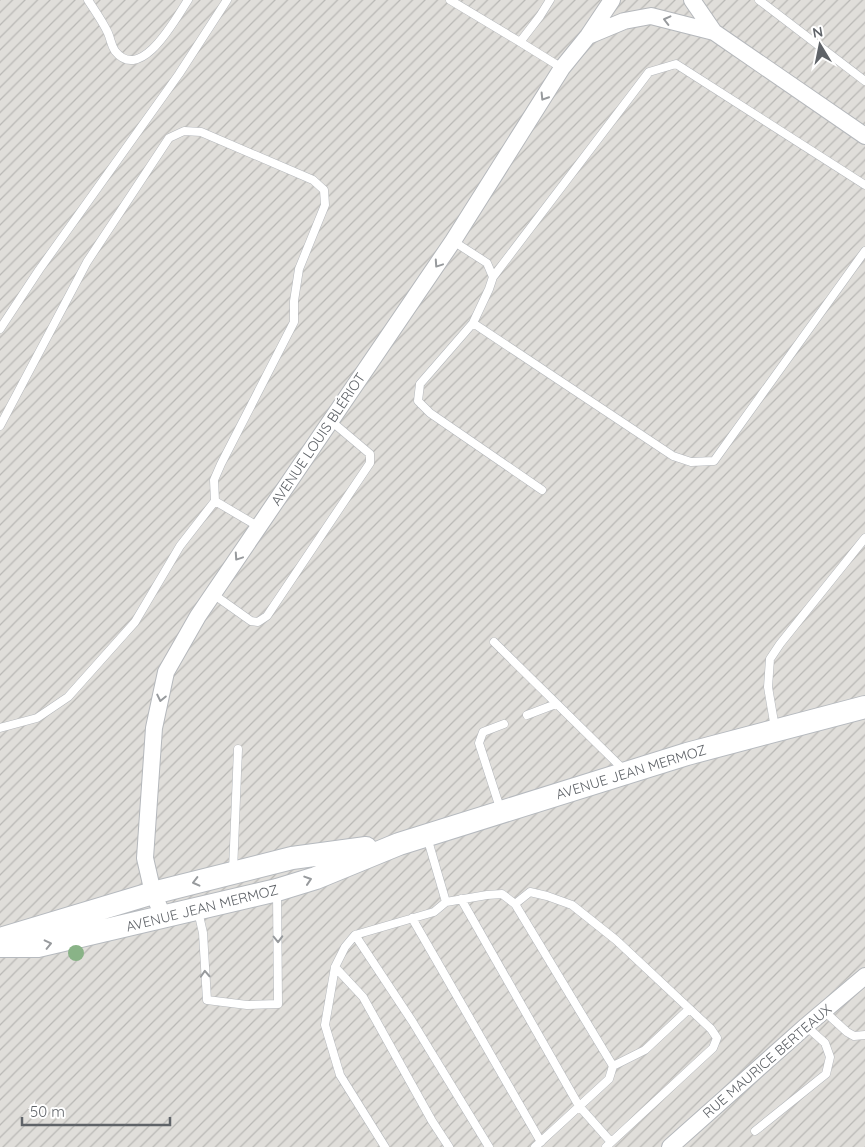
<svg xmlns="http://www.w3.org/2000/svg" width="865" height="1147" font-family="Quicksand,sans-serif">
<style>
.industrial{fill:url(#industrial-furrows)}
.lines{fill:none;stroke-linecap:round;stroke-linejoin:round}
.service-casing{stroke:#b5b8bc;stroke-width:9}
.minor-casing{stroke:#b5b8bc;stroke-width:18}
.secondary-casing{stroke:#b6babf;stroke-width:24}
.service{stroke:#fff;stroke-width:8}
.minor{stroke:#fff;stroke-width:16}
.secondary{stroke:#fff;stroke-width:22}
.tree{fill:#89b387}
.oneway{stroke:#979a9d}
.labels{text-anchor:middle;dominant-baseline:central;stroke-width:4.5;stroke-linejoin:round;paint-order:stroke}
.street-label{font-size:14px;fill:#5f6368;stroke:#fff}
</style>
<defs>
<pattern id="industrial-furrows" width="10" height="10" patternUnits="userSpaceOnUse" patternTransform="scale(1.25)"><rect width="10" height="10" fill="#e0deda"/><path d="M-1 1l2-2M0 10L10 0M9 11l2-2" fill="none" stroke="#b9b8b5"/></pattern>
</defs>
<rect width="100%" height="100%" fill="#f1efe8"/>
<path class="industrial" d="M0,0H865V1147H0Z"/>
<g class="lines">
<g class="service-casing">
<path id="service" d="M88,0C95,11 103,22 108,33C111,40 111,45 115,51C141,84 176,18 188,0
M450,0L520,42
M550,0L540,16L520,42L562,68
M759,0L865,81
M453,241L487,263L493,277L489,289L473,323L420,384L418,401L430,413L542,490
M493,277L649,72L676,64L865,185
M473,323L673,456L691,462L714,461L865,251
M0,329L39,270L179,74L227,0
M0,426L87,262L169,138L184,131L201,132L313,180L324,190L325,205L299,269L294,301V322L221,464L214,480L215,501L180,546L135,622L68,697L37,718L0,728
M215,501L259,527
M213,594L251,621L258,622L267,616L370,463V454L331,421
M494,642L625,771
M527,715L556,704
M775,728L768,687L770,659L780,644L865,538
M501,811L479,743L483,732L504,724
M233,871L238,749
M461,899L579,1106L611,1142
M446,902L487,895L502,894L515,904L613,1066L609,1079L535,1147
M515,904L530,892L547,896L572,905L616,940L711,1029L717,1038L713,1048L606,1147
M198,911L203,933L207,1000L247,1005L278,1004L277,892
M412,918L541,1142
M355,935L412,1021L489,1147
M335,967L363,997L432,1121L449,1147
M824,1011L847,1032L854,1036L865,1035
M613,1066L645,1050L689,1009
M755,1131L826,1074L830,1057L825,1043L806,1026
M385,1147L340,1075L325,1025L335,967L345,947L355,935L434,912L446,902L427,837"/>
</g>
<g class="minor-casing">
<path id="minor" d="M692,0L714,32L865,136
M588,36L624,21L651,16L714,32
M164,918L153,893L145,858L154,728L166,672L198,616L453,241L562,68L588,36L612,0
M670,1147L806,1026L865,976"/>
</g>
<g class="secondary-casing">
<path id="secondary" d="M0,939L153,893L292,858L366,848
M0,946H38L277,890L316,878L399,844L687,754L865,707"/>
</g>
<use href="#service" class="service"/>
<use href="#minor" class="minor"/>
<use href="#secondary" class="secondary"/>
</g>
<circle class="tree" cx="76" cy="953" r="8"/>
<defs><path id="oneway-chevron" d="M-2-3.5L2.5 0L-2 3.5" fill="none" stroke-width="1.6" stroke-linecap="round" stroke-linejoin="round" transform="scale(1.25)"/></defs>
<g class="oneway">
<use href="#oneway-chevron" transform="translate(667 20) rotate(-166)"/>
<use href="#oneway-chevron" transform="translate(544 97) rotate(122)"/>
<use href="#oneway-chevron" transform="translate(438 264) rotate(124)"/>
<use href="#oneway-chevron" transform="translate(238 557) rotate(124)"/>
<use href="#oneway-chevron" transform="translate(161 698) rotate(102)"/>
<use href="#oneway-chevron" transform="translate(308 880) rotate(-18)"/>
<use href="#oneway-chevron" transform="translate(196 882) rotate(166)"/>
<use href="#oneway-chevron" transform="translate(278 939) rotate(89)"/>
<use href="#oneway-chevron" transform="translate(48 944) rotate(-13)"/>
<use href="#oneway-chevron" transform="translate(205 974) rotate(-93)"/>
</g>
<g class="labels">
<g class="street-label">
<text transform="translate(318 439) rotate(-56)">AVENUE LOUIS BLÉRIOT</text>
<text transform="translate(631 772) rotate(-17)">AVENUE JEAN MERMOZ</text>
<text transform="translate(202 908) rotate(-14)">AVENUE JEAN MERMOZ</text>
<text transform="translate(767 1061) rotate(-41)">RUE MAURICE BERTEAUX</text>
</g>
</g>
<g transform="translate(820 45) rotate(350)" stroke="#ffffff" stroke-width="4" paint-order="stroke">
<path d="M0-4L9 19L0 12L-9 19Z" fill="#5f6368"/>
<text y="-8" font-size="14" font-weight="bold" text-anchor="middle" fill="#5f6368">N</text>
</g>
<path d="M22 1117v8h148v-8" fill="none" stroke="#5f6368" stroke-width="2.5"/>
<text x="30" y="1117" font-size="15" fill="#5f6368" stroke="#ffffff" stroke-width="4" paint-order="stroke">50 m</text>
</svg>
